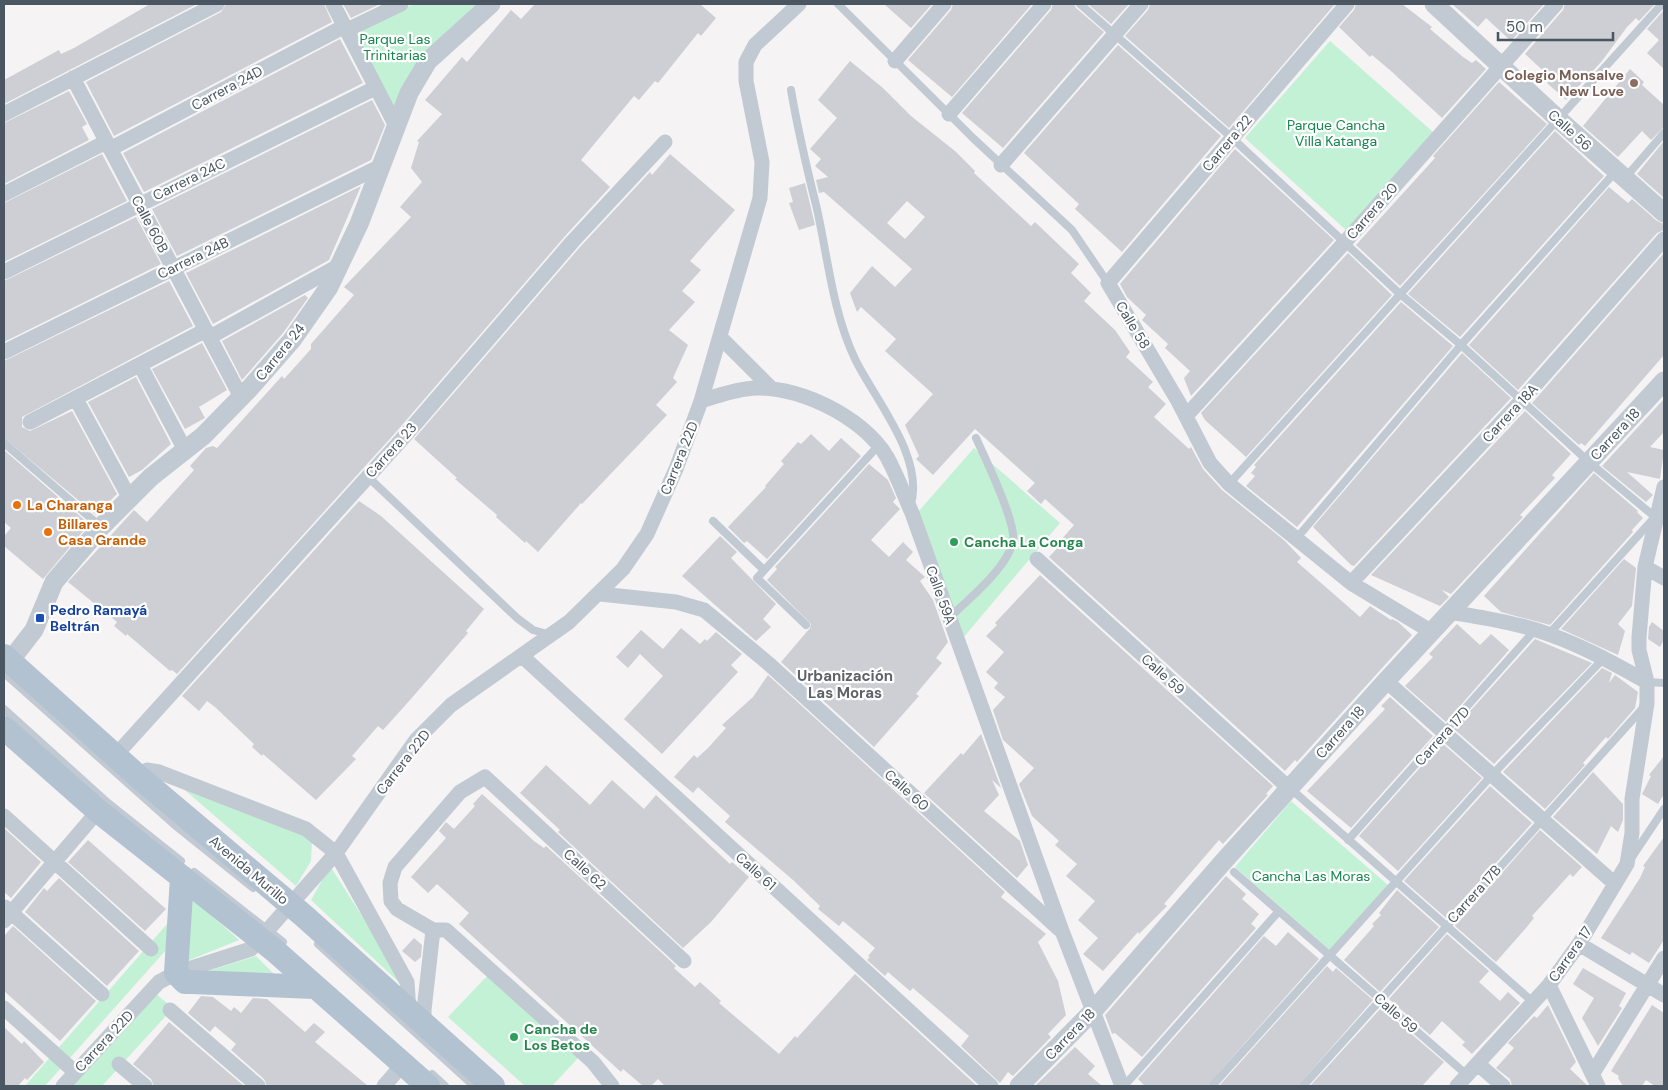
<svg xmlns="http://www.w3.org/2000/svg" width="1668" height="1090" font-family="'DM Sans',sans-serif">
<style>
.green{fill:#c3f1d5}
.building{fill:#cdcfd5;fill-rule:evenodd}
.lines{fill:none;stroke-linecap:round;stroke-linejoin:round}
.service{stroke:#c1cad2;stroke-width:8}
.minor{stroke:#c1cad2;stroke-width:15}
.tertiary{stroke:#c1cad2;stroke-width:19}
.primary{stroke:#b3c2d1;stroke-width:24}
.education-dot{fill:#8d6e63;stroke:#fff;stroke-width:2}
.food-dot{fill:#e8710a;stroke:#fff;stroke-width:2}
.leisure-dot{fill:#2e9e5b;stroke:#fff;stroke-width:2}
.transit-dot{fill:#1a4fb4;stroke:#fff;stroke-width:2}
.labels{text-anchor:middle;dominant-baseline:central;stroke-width:4.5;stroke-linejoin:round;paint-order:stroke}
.park-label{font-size:14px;fill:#17864f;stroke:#fff}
.education-label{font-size:14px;font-weight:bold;fill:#785e54;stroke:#fff;text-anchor:end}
.street-label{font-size:14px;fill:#4a5661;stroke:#fff}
.food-label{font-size:14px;font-weight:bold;fill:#c56008;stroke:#fff;text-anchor:start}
.leisure-label{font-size:14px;font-weight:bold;fill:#27864d;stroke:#fff;text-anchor:start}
.transit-label{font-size:14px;font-weight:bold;fill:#164399;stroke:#fff;text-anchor:start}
.neighbourhood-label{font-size:15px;font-weight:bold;fill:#5f6368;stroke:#fff}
</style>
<rect width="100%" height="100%" fill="#f5f3f3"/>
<path class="green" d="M414,4H485L395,115L352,32Z
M1330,41L1433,132L1347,231L1245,138Z
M974,448L1060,523L963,638L918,512Z
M179,785L306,836L312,841L311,861L296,886Z
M1291,801L1388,885L1331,951L1235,867Z
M330,866L392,963L403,986L311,900Z
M189,899L203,908L239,940L182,963L190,923L45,1086H25Z
M256,956L283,983L196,975Z
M490,973L578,1058L552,1086H525L448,1017Z
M156,994L173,1008L102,1086H73Z"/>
<path class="building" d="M150,4H197L4,104V80L59,50L61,54L74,48Z
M226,4H324L332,22L114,136L86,82L221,12Z
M343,4H380L351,18Z
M535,4H700L716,18L701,36L698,33L658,83L655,81L639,100L634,96L581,160L610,187L566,235L396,432L177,674L172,670L170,671L127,634L126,636L114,626L117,622L68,582L134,510L147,522L194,470L190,466L206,448L213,446L217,448L282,376L284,379L311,349V344L354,295L344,287L411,217L400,207L422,182L411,168L419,142L417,141L442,114L425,100L462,57L467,62L511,10L521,19Z
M884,4H932L911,28Z
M953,4H1032L952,97L908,60L951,10Z
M1053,4H1074L1076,8L1104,32L1003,148L962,113L1051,10Z
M1088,4H1129L1111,24Z
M1150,4H1335L1229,128L1125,36L1148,10Z
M1356,4H1402L1432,27L1430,29L1463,57L1472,63L1476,60L1486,69L1442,118L1391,71L1372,55L1370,57L1339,27L1354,10Z
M1452,4H1544L1511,41L1486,18L1478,27Z
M1565,4H1655L1639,21L1636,18L1627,27L1602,61L1566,100L1547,83L1551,78L1525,54L1563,10Z
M1664,10V69L1647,53L1659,40L1647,29Z
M340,39L363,83L144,192L123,153Z
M1118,45L1221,136L1122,252L1075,209L1079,204L1024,153Z
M850,61L883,88L911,116L955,151L975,171L974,173L1031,226L1035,222L1079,264L1071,273L1091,293L1084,301L1115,330L1130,352L1126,357L1153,382L1148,387L1166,404L1154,417L1189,449L1191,447L1203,469L1222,490L1285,541L1301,558L1297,562L1360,617L1370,606L1391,620L1392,619L1398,622L1412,635L1297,762L1295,760L1285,771L1049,557L1063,542L1061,540L1074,525L1045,499L1041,504L1027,491L1035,483L975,429L933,475L916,459L919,456L905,425L933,394L885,351L896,339L861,307L857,312L850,293L872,266L895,287L912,269L824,192L819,193L816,180L828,177L815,166L821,159L810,149L837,118L818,100ZM907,201L925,217L905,239L887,223Z
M1630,69L1644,82L1642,85L1664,105V127L1651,140L1642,131L1618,157L1583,126Z
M1499,82L1547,124L1400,286L1356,245L1435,158L1433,156Z
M69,91L87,124L82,127L89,140L4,184V123Z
M372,100L385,125L371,160L177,256L152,209Z
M1555,131L1604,176L1460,337L1408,294Z
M1664,141V198L1637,174Z
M1235,149L1334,240L1191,396L1184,378L1190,371L1165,348L1168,344L1142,320L1146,315L1127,297L1120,284Z
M102,154L127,201L4,262V203Z
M670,154L735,210L690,261L701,270L682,291L695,302L669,330L688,345L673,378L677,382L656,405L667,415L582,504L581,503L538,552L526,541L525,543L496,517L497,515L455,479L457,478L414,439L580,247L650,172L652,175Z
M805,183L815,225L799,230L789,203L793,202L789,188Z
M361,186L329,260L213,324L186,273Z
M1609,187L1628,203L1632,199L1657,221L1664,224V230L1657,233L1518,390L1469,345Z
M136,217L161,264L4,342V281Z
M1348,253L1392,295L1246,457L1205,420L1201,413Z
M1664,253V355L1585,446L1581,443L1579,445L1532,403Z
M169,281L193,326L22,417V427L30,431L72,411L117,494L96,515L4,438V361Z
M305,295L308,298L283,333L242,380L222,341Z
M1401,302L1453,346L1297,527L1246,486L1255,476L1251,473L1256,467L1254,465Z
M202,343L227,390L199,407L205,418L185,429L152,369Z
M1462,353L1511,398L1354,566L1351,565L1313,527Z
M136,377L171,444L142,470L129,477L88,402Z
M1664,399V432L1650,447L1664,450L1660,479L1627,472L1653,495L1646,502L1602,466Z
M1525,411L1571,454L1552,475L1555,478L1520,515L1523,517L1451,594L1442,590L1449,597L1440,606L1371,575Z
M811,434L829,451L841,438L861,456L767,559L747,541L744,543L728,527L766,487L765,486L784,464L781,461L798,442L801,444Z
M4,450L89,524L43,579L4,546V536L11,528L4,522Z
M869,464L888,480L896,498L893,502L900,509L871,540L889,557L903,542L913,552L906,560L925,577L920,581L933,600L948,642L936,658L942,663L916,694L919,696L874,747L781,662L810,628L811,624L767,580L777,569L775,567Z
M1594,473L1638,511L1637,512L1643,518L1632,530L1633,532L1550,625L1501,612L1484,596Z
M359,501L381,516L484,609L466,631L468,633L410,700L383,730L378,726L352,756L356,759L316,800L263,754L262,756L252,747L254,744L215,707L207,701L199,711L182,696Z
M720,536L737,552L731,558L776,604L763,619L771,627L756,641L682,576Z
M1624,559L1636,568L1632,606L1618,624L1625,631L1618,655L1561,629Z
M1040,575L1273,786L1266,794L1268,795L1223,844L1219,840L1164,904L1167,906L1139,934L1138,932L1103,971L1083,954L1098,938L1078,920L1095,901L1066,876L1077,864L1055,845L1059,841L1032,816L1019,784L1034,768L1003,740L993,710L1005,697L994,688L998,683L986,672L1004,652L986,636L997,625L995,623Z
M1652,622L1664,631V640L1660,647L1648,639L1649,627Z
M1457,624L1480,645L1491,634L1509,650L1446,722L1405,686L1433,657L1429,654Z
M681,628L700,644L705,639L707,641L716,632L742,654L731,665L738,672L662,754L624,719L663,676L640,654L628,668L616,657L641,630L663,649Z
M1535,639L1592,663L1494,764L1454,729Z
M1602,668L1612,673L1609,683L1615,675L1638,692L1635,708L1608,739L1606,737L1583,763L1585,765L1545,809L1503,772Z
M768,675L1005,892L1001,897L1046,934L1038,942L1058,981L1066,1015L1048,1034L1051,1037L1013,1076L1008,1072L1000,1083L961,1046L969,1036L913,988L910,991L888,972L885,976L867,960L870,957L868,956L875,948L843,921L839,926L818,909L820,906L793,880L725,822L730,816L698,787L693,793L674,777L694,755L697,758L708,748L726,728L722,725L753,697Z
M1390,697L1433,736L1351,828L1307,791L1385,709L1381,706Z
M981,734L1001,788L992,780L999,795L984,811L1020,841L1028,865L1017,878L924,793L961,753L963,755Z
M1442,743L1482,778L1398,871L1359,836Z
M1664,756V794L1658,804L1642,794L1651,776L1649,775Z
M546,765L590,805L612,780L644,809L656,795L730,864L732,862L749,877L711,922L683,948L558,832L560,830L520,793Z
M1593,772L1623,804V820L1618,832L1611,826L1597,854L1553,817Z
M1490,786L1532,823L1446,918L1404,881Z
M482,794L534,841L544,848L546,846L676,966L674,968L695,987L700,982L721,1001L719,1003L779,1054L795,1036L797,1038L855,974L977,1086H665L658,1079L651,1086H643L623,1069L621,1072L459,924L469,913L437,884L428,893L411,877L446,838L439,831L446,822L454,829L475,806L473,804Z
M4,828L41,862L11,898L4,892Z
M1540,830L1582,867L1573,877L1570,874L1532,916L1534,918L1526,928L1496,962L1455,926Z
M1664,837V940L1649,963L1632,952L1630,955L1601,938L1640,878L1645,867L1643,866Z
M88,840L166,909L145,931L68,862Z
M1226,876L1246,894L1242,899L1259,914L1251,924L1256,928L1142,1057L1115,1033L1112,1034L1105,1015Z
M59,878L139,951L107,986L25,912L44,888L47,891Z
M1397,890L1439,927L1380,992L1344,960L1374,926L1372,924L1381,915L1379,913Z
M13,926L96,1001L60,1041L4,991V936Z
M1288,932L1319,959L1207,1086H1145L1138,1079L1264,936L1276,946Z
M1447,934L1489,971L1479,982L1500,1001L1508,992L1520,1003L1472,1054L1462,1045L1465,1042L1442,1021L1430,1035L1389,999Z
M414,938L422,945L421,957L415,962L402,951Z
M1327,966L1333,972L1336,968L1373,1000L1298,1086H1219Z
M1583,968L1626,993L1619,1006L1622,1008L1598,1046L1582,1018L1594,998L1573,984Z
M201,996L213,997L231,1011L234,1007L241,1013L253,998L267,999L305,1032L314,1023L325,1032L315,1042L368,1086H267L264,1079L231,1050L236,1044L215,1026L210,1032L188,1013Z
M1548,1005L1576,1062L1570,1069L1588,1086H1512L1510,1079L1496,1068L1514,1048L1508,1043L1534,1016L1537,1018Z
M1652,1005L1664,1013V1086H1655L1646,1080L1642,1086H1623L1618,1078L1619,1076L1611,1071Z
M1381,1008L1444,1062L1422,1086H1310Z
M169,1022L244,1086H154L151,1079L133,1064Z
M4,1027L22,1044L24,1041L44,1062L27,1080L25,1078L18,1086H4Z
M1075,1047L1095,1066L1088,1074L1102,1086H1035Z"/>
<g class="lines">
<path class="service" d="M838,4L974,139L1072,230L1108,283
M1080,4L1231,137L1400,294L1461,345L1589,462L1655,517L1549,634
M791,90C798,131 807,169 817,209C828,259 833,313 855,359C875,400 924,456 911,504
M1625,178L1664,133
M4,443L101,527
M367,476L517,618L533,630L551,635
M1229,484L1662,4
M713,521L764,570
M1296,539L1461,345L1616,171
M949,618C969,599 1006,569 1013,542C1017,523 985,458 976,438
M806,625L757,578L878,446
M4,673L177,827L253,888
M1647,682L1664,683
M4,709L108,803L181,861
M1291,789L1533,1002
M1348,840L1535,630
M1632,857L1664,809
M194,872L283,942
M1234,872L1467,1075
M318,944L474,1086
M432,1074L445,1086
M1124,1086L1279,911
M1212,1086L1492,775L1604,658
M1303,1086L1644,707"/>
<path class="minor" d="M333,4L396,126
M1347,4L1108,283L1178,401L1210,463L1229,484L1351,583L1432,632
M347,30L401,4
M895,61L944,4
M73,78L241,397
M4,114L217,4
M949,114L1044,4
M110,149L345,26
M1001,165L1141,4
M4,194L106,142
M4,272L375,88
M210,337L340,265
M720,337L772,389
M4,352L383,165
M140,365L185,450
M76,399L129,497
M701,401C716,396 731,391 746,389C793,382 863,416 887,457C897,475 904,495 912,513L1062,931L1122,1086
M1186,416L1345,242L1556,4
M30,422L206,330
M1037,559L1290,789
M1645,567L1664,578
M1351,583L1522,400L1664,239
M600,594L676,602L704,610L769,664L1059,929
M1450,612C1484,618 1519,623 1551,635C1585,647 1616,665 1647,682
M522,656L991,1086
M1386,681L1615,884
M115,756L403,438L573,241L665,142
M140,778L147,770L159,772L306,829L336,853L407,982L409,1011
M4,816L151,949
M5,907L102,994
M4,921L98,811
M433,930H446L593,1062L612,1086
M1579,944L1664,995
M1549,985L1598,1086
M4,1008L75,1072
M170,1010L258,1086
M424,1025V1010L433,930L397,909L391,901L390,883L395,867L460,792L485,777L684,961
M119,1064L145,1086
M1478,1064L1503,1086
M1593,1073L1664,958
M63,1086L159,982L176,973L251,949L336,853L416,740L451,705L569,622L623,569L647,534L676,469L701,401L760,198L762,162L746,81V62L755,45L799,4
M384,1086L403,1064
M1457,1086L1549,985L1579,944L1627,864L1632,833V799L1647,703V682L1639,650V637L1645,567L1664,487"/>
<path class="tertiary" d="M1434,4L1557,118L1664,213
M10,661L34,630L54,582L101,527L151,477L203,436L250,388L292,340L329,287L359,224L409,93L428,61L491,4
M1019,1086L1093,1011L1223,862L1386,681L1664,381"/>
<path class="primary" d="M4,656L140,778L304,916L493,1086
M4,728L98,811L274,950L428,1086
M182,877L176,973L185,982H192L314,987"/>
</g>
<circle class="education-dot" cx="1634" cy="83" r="5"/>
<g class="food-dot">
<circle cx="17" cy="505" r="5"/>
<circle cx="48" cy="532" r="5"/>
</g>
<g class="leisure-dot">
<circle cx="954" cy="542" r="5"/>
<circle cx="514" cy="1037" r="5"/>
</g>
<rect class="transit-dot" x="35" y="613" width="10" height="10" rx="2.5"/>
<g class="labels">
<g class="park-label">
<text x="395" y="39">Parque Las<tspan x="395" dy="16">Trinitarias</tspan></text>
<text x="1336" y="125">Parque Cancha<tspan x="1336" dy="16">Villa Katanga</tspan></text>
<text x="1311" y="876">Cancha Las Moras</text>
</g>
<g class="education-label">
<text x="1624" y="75">Colegio Monsalve<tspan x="1624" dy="16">New Love</tspan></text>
</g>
<g class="street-label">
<text transform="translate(227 88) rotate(-28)">Carrera 24D</text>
<text transform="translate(1570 130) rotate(42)">Calle 56</text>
<text transform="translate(1227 143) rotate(-50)">Carrera 22</text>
<text transform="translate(189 179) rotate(-26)">Carrera 24C</text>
<text transform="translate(1372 211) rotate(-49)">Carrera 20</text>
<text transform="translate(150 224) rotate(62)">Calle 60B</text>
<text transform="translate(193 258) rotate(-26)">Carrera 24B</text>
<text transform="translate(1133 325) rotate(59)">Calle 58</text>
<text transform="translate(280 352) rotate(-51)">Carrera 24</text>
<text transform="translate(1510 413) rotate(-47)">Carrera 18A</text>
<text transform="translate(1615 434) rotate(-47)">Carrera 18</text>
<text transform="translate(391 450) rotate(-48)">Carrera 23</text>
<text transform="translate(679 458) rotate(-68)">Carrera 22D</text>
<text transform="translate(941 595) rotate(70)">Calle 59A</text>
<text transform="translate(1163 674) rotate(42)">Calle 59</text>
<text transform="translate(1340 732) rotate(-48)">Carrera 18</text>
<text transform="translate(1442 736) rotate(-48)">Carrera 17D</text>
<text transform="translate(403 762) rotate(-52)">Carrera 22D</text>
<text transform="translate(907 790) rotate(42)">Calle 60</text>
<text transform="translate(585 869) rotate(43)">Calle 62</text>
<text transform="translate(249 870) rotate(40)">Avenida Murillo</text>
<text transform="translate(756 871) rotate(42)">Calle 61</text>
<text transform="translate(1474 894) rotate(-48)">Carrera 17B</text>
<text transform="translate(1570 954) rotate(-55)">Carrera 17</text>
<text transform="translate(1396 1013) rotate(41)">Calle 59</text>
<text transform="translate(1070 1034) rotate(-46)">Carrera 18</text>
<text transform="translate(104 1041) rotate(-47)">Carrera 22D</text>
</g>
<g class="food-label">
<text x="27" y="505">La Charanga</text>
<text x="58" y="524">Billares<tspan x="58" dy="16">Casa Grande</tspan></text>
</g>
<g class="leisure-label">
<text x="964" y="542">Cancha La Conga</text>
<text x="524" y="1029">Cancha de<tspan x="524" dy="16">Los Betos</tspan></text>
</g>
<g class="transit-label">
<text x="50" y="610">Pedro Ramayá<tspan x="50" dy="16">Beltrán</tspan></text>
</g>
<g class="neighbourhood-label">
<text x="845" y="676">Urbanización<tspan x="845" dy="17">Las Moras</tspan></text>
</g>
</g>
<rect width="1668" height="1090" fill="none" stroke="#4a5661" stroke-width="10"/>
<path d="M1498 32v8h115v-8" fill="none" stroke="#4a5661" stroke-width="2.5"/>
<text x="1506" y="32" font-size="15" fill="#4a5661" stroke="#ffffff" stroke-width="4" paint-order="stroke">50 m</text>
</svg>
